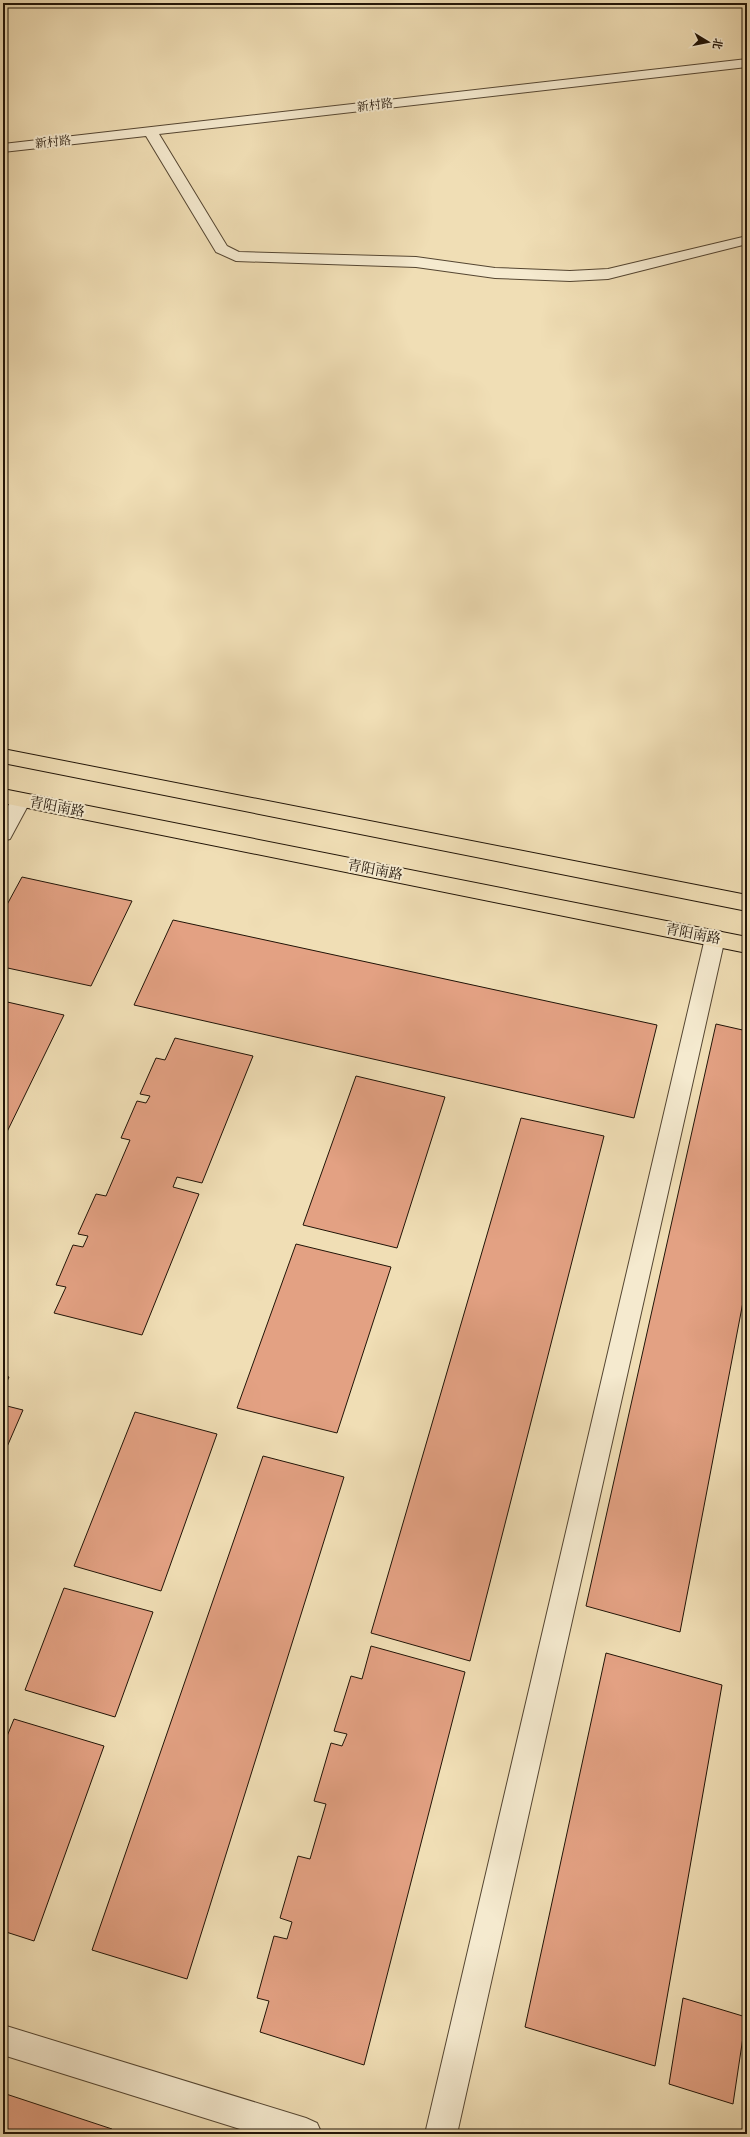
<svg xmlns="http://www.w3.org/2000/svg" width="750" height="2137" font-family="'IM FELL French Canon','Noto Serif SC',serif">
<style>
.building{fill:#e3a183;stroke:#211407}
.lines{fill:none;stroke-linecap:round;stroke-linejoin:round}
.minor-casing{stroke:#554632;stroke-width:2}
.major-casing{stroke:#211407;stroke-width:2}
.minor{fill:#f5eacf;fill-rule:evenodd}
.major{fill:#f0deb5;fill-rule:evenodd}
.labels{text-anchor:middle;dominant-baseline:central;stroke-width:4;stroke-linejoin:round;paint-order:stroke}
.far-street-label{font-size:12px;fill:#211407;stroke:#f5eacf}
.street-label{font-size:14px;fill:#211407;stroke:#f5eacf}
</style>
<rect width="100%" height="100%" fill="#f0deb5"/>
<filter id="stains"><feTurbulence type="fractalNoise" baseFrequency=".005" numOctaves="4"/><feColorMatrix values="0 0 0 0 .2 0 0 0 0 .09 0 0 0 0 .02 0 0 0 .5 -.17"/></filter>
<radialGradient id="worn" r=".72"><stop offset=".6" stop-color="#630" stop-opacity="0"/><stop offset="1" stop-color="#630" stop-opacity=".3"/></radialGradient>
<path class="building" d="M22,877L132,901L91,986L3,967V912Z
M173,920L657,1025L634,1118L134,1005Z
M3,1001L64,1015L4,1138H3Z
M716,1024L747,1031V1281L680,1632L586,1606Z
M175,1038L253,1056L202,1183L177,1177L173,1187L199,1194L142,1335L54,1313L66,1287L56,1285L73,1245L83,1247L88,1236L78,1234L96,1194L106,1196L130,1140L121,1138L137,1101L146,1103L150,1096L140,1094L156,1058L165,1060Z
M356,1076L445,1097L397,1248L303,1225Z
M521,1118L604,1136L470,1661L371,1633Z
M296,1244L391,1267L337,1433L237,1408Z
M3,1375L9,1377L3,1390Z
M3,1405L23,1410L3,1456Z
M135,1412L217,1434L161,1591L74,1566Z
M263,1456L344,1477L187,1979L92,1950Z
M64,1588L153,1612L115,1717L25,1690Z
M371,1646L465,1672L364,2065L260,2032L269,2001L257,1998L274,1936L287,1939L292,1922L280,1918L298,1856L310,1859L326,1804L314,1801L331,1743L342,1746L347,1734L334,1731L351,1676L362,1679Z
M606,1653L722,1685L655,2066L525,2027Z
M14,1719L104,1746L34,1941L3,1931V1746Z
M683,1998L746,2017L733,2104L669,2084Z
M3,2093L112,2129L110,2134H3Z"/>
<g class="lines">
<g class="minor-casing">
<path id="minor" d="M747,59V67L159,134L227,246L239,252L416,257L495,268L570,271L608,269L747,236V244L608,279L570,281L495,278L416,267L236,261L216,252L146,136L3,152V144Z
M21,793L28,795L31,800L10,839L3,841V815L14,795Z
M715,930L722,932L725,938L457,2134H425L705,938L708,932Z
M3,2025L306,2118L317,2123L322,2134H256L3,2055Z"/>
</g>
<g class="major-casing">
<path id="major" d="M3,749L747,895V911L3,763Z
M3,789L747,937V953L3,803Z"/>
</g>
<use href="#minor" class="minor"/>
<use href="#major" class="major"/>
</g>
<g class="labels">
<g class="far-street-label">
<text transform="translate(375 105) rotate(-7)">新村路</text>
<text transform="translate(53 142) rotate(-6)">新村路</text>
</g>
<g class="street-label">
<text transform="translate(57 807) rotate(11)">青阳南路</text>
<text transform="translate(375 870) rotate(11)">青阳南路</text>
<text transform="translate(693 934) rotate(11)">青阳南路</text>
</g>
</g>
<rect width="750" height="2137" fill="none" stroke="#f0deb5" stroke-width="16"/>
<rect x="4" y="4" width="742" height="2129" fill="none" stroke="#211407" stroke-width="2"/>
<rect x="8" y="8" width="734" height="2121" fill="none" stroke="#211407"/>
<g transform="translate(708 42) rotate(100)" stroke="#f5eacf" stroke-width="3" paint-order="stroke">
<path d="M0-3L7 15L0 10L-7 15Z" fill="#211407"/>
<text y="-6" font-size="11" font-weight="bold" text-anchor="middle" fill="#211407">北</text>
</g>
<rect width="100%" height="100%" filter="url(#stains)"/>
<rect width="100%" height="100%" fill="url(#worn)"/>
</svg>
